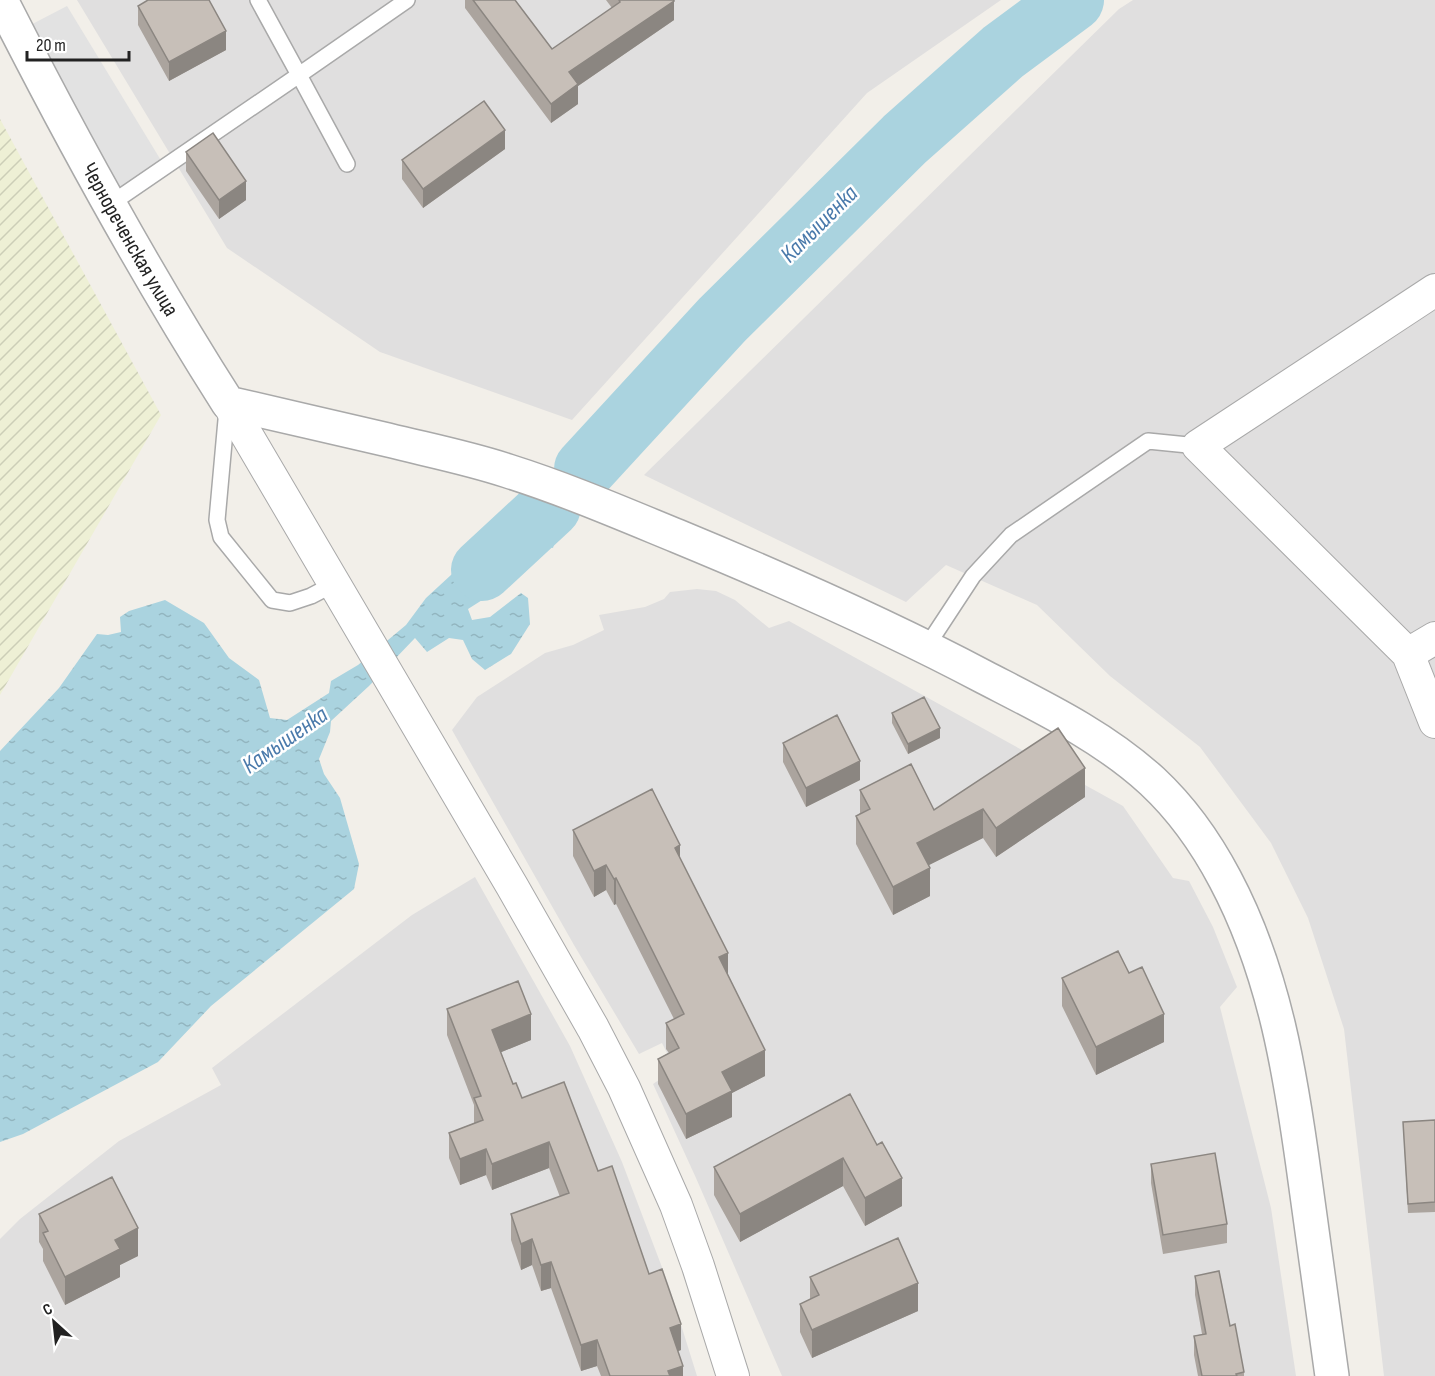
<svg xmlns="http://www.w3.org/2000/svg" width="1435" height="1376" font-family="'Sofia Sans Condensed',sans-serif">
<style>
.residential{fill:#e0dfdf}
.farmland{fill:url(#farmland-furrows)}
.parking{fill:#e2e2e2}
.water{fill:url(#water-ripples)}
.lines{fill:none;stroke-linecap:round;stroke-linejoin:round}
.river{stroke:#aad3df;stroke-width:62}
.service-casing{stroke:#a9a9a9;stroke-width:18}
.minor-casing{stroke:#a9a9a9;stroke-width:34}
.tertiary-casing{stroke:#a9a9a9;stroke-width:36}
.service{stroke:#fff;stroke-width:15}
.minor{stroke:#fff;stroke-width:32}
.tertiary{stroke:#fff;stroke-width:33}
.wall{fill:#aba49e}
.shaded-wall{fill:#8b8681}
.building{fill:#c7bfb8;stroke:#8b8681;stroke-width:1.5}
.labels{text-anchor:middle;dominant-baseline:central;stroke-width:5;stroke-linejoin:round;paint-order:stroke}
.street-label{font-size:22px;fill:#222;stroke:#fff}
.water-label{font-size:24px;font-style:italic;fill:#4a7aab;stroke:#fff}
</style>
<defs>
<pattern id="farmland-furrows" width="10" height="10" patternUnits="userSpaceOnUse" patternTransform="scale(1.5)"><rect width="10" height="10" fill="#eef0d5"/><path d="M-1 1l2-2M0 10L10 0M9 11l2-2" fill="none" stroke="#ccceb7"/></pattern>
<pattern id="water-ripples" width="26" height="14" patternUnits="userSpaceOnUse" patternTransform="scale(1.5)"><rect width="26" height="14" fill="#aad3df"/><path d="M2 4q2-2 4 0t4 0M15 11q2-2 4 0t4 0" fill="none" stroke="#92b5bf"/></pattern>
</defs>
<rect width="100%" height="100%" fill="#f2efe9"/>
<path class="residential" d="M77,0H1001L867,93L572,420L380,352L227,248Z
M1133,0H1435V1376H1384L1344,1029L1308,918L1271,843L1200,747L1110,676L1037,605L946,565L906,602L644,475L1119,9Z
M697,589L716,591L735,600L769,628L789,621L1123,806L1173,878L1189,881L1213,927L1237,987L1220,1007L1271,1208L1296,1376H782L696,1178L653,1084L675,1069L662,1043L639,1054L574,945L452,730L477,697L545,653L573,645L604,630L599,615L645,607L664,599L670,592Z
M475,877L570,1046L622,1162L668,1283L697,1376H0V1239L20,1219L119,1141L221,1085L212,1068L412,915Z"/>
<path class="farmland" d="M0,119L161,415L0,695Z"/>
<path class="parking" d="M67,6L165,167L109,205L17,32Z"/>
<path class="water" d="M529,503L559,525L553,548L543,545L528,554L498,590L468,609L472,620L490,617L521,593L528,598L530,624L511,654L485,670L472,659L463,640L449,638L427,652L415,638L369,686L331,721L330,732L319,759L324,774L340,798L359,864L354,889L211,1006L158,1062L23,1134L0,1142V751L59,688L97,634L108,635L121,632L120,617L129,611L165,600L204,623L229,658L259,680L270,718L287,720L329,693L331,681L358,665L406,625L426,598L489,540L502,514Z"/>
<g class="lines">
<path class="river" d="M585,469L722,320L905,139L1003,52L1073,0
M482,570L550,507"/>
<g class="service-casing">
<path id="service" d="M347,164L299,75L407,0
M109,205L299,75L258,0
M227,409L217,520L221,537L272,600L290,603L311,596L334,584
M927,646L973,576L1011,535L1148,441L1198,446"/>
</g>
<g class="minor-casing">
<path id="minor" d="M1435,290L1198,446L1408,654L1435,722
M228,403L512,886L593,1028L624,1088L676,1205L698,1266L733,1376
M1408,654L1435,638"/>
</g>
<g class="tertiary-casing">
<g id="tertiary">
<path id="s1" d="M1,0C71,138 145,273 228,403C281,415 335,428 388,440C428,450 469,458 508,471C565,489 621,513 677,536C781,579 884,624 984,677C1042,707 1103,736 1152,781C1182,809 1206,843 1225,879C1275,973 1291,1076 1305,1180C1314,1245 1323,1311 1332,1376"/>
</g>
</g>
<use href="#service" class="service"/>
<use href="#minor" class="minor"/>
<use href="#tertiary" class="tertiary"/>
</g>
<path class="wall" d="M465,0H515L552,49L612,8L606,0H674V20L578,86V104L551,123L465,8Z
M138,6L226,50L169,81L138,25Z
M505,149L423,208L402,179V160Z
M186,152L246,200L219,219L186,171Z
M892,713L940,738L908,754L892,723Z
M783,743L860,780L806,807L783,762Z
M860,790L934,810L1085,797L996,857L983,838L929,865L930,896L893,915L856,844V816L860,813Z
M573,830L680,858L728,975L765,1076L732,1093V1117L686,1139L658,1084V1059L669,1053L666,1049V1023L674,1019L616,904L614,905L606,890L594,897L573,856Z
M1062,978L1164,1042L1096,1075L1062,1006Z
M447,1009L531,1040L501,1052L513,1084L522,1098L598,1171L649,1274L681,1350L678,1351L683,1376H601L597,1366L581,1371L551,1288L541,1291L532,1265L521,1270L511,1240V1214L560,1197L549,1168L492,1190L486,1175L460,1185L449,1158V1133L474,1123V1105L447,1035Z
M850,1094L902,1206L865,1226L843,1186L740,1242L714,1195V1167Z
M1435,1120V1212L1408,1213L1403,1122Z
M1151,1164L1227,1224V1243L1163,1254L1151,1183Z
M39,1214L138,1256L120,1265V1277L65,1305L43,1261V1249L39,1242Z
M1195,1276L1230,1326L1244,1372V1376H1198L1194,1355V1336L1202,1334L1195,1295Z
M810,1277L918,1311L812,1358L800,1332V1304L810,1299Z"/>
<path class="shaded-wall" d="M674,1V20L578,86V104L551,123V104L569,72Z
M226,31V50L169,81V62Z
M505,130V149L423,208V189Z
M246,181V200L219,219V200Z
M940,728V738L908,754V744Z
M860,761V780L806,807V788Z
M1085,768V797L996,857V828Z
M983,809V838L917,871V843Z
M680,845V871L675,848Z
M606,865V890L594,897V871Z
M930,868V896L893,915V887Z
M616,878V904L614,905V879Z
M728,953V978L719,957Z
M531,1014V1040L492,1056V1030Z
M1164,1014V1042L1096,1075V1047Z
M765,1050V1076L732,1093V1117L686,1139V1114L722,1072Z
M549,1142V1168L492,1190V1164Z
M486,1149V1175L460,1185V1159Z
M843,1158V1186L740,1242V1214Z
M902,1178V1206L865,1226V1198Z
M138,1228V1256L120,1265V1277L65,1305V1277L115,1240Z
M532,1239V1265L521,1270V1244Z
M551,1262V1288L541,1291V1265Z
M918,1283V1311L812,1358V1330Z
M681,1324V1350L670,1354V1328Z
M597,1340V1366L581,1371V1345Z
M683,1366V1376H668V1371Z"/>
<path class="building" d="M148,0H209L226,31L169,62L138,6Z
M473,0H515L552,49L620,2L619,0H674V1L569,72L578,84L551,104Z
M484,101L505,130L423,189L402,160Z
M213,133L246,181L219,200L186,152Z
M924,697L940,728L908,744L892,713Z
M837,715L860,761L806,788L783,743Z
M1058,728L1085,768L996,828L983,809L917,843L930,868L893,887L856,816L870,809L860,790L911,764L934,810Z
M652,789L680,845L675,848L728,953L719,957L765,1050L722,1072L732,1091L686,1114L658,1059L679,1048L666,1023L684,1014L616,878L614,879L606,865L594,871L573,830Z
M1118,951L1129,973L1142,967L1164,1014L1096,1047L1062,978Z
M518,981L531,1014L492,1030L513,1084L516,1083L522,1098L564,1082L598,1171L612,1166L649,1274L662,1269L681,1324L670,1328L683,1366L668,1371L670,1376H610L597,1340L581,1345L551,1262L541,1265L532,1239L521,1244L511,1214L569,1193L549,1142L492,1164L486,1149L460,1159L449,1133L483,1120L474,1098L481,1096L447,1009Z
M850,1094L877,1145L882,1142L902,1178L865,1198L843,1158L740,1214L714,1167Z
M1435,1120V1202L1408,1204L1403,1122Z
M1215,1153L1227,1224L1163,1235L1151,1164Z
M112,1177L138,1228L115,1240L120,1249L65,1277L43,1233L48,1231L39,1214Z
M898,1238L918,1283L812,1330L800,1304L819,1295L810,1277Z
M1219,1271L1230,1326L1235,1324L1244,1372L1236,1374L1237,1376H1202L1194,1336L1206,1334L1195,1276Z"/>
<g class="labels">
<g class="street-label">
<text stroke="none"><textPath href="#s1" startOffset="272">Чернореченская улица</textPath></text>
</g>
<g class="water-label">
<text transform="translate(819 224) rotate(-45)">Камышенка</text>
<text transform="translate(285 740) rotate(-35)">Камышенка</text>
</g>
</g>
<g transform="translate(54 1322) rotate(333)" stroke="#ffffff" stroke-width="4.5" paint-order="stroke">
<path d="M0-4.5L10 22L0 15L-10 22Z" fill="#222222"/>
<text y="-9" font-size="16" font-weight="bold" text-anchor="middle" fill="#222222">С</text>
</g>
<path d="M27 51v9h102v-9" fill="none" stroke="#222222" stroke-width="3"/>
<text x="36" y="51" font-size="18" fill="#222222" stroke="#ffffff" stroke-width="4.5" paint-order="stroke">20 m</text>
</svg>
